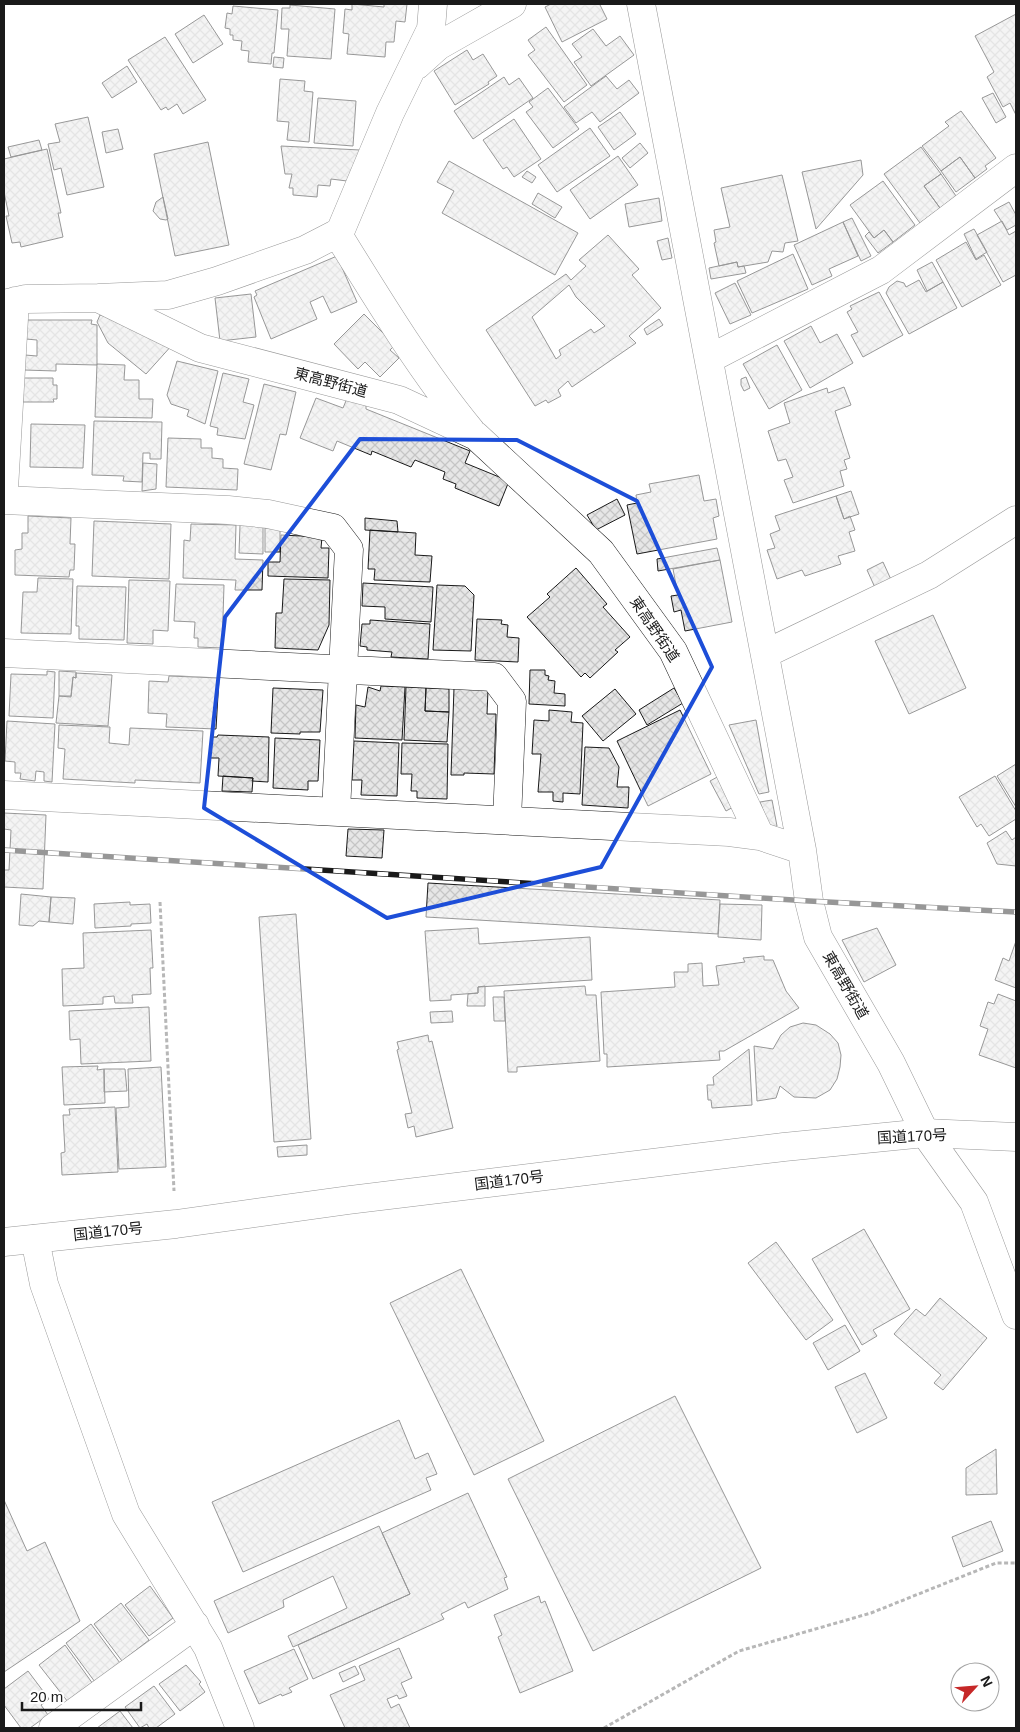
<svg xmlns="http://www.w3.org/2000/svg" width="1020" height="1732" font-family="Arial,'Noto Sans JP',sans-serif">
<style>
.building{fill:url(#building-cross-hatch);stroke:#1a1a1a;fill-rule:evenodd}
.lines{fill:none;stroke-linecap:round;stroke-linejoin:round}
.minor-casing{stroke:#1a1a1a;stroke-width:29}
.highway-casing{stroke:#1a1a1a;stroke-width:29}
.path{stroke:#5f5f5f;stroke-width:3;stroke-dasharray:4 2.5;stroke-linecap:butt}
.minor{stroke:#fff;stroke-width:28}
.highway{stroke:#fff;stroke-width:28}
.rail-casing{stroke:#1a1a1a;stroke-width:5.5}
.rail{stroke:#fff;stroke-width:4;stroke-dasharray:11;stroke-linecap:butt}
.marked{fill:none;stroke:#1d4ed8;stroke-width:4;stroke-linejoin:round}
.labels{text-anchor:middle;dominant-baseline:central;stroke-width:4;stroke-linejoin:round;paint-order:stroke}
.street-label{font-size:15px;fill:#1a1a1a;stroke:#fff}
</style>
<defs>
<pattern id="building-cross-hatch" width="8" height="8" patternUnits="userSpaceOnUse" patternTransform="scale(1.25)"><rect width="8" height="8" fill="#e6e6e6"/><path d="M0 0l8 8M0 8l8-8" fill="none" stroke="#c5c5c5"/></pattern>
</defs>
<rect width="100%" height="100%" fill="#fff"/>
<path class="building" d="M352,4L384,7V4H407L405,22L396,21L394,42H386L385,57L347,54L349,34L343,33L345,9L352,10Z
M551,4H602L600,5L607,19L562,42L545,7Z
M290,5L335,9L331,59L287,56L289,29H281L282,8H290Z
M233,6L278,10L274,53H272L271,64L248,62L249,51L241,50L242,41L233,40V35H230V29L225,28L227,13L232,14Z
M1016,14V115L1010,103L1003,107L987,77L994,72L975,36Z
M204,15L223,44L193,63L175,34Z
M546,27L587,85L564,102L528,55L535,50L528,40Z
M593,29L606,46L620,36L634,55L591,86L574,62L582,57L572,44Z
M165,37L206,100L183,114L177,104L168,110L166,107L161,110L128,60Z
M467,50L473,60L483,54L497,76L488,82L489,84L455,105L434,71Z
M274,57L284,58L283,68L273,67Z
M127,66L137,82L112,98L102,83Z
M606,76L617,89L629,80L639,93L600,122L592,112L576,123L564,107Z
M504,77L509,85L519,78L533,98L473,139L454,111Z
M280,79L305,81L304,91L313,92L309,142L287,140L289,122L277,121Z
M548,88L579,129L553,148L526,112L533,107L529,102Z
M993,93L1006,117L996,123L982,98Z
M318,98L356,101L353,146L314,143Z
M961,111L996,158L985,166L987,169L975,178L960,157L941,171L922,146L949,126L945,122Z
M620,112L636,134L614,150L598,127Z
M88,117L104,187L67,195L61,168L54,170L48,144L60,142L55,124Z
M514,119L541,159L514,177L507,167L503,169L483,140Z
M590,128L610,156L557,192L538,165Z
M118,129L123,149L106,153L102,132Z
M39,140L42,150L11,157L8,147Z
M208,142L229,245L175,256L154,154Z
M640,143L648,153L630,168L622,158Z
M281,146L360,150L347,181L331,179L330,186L318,185L317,197L293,195V188H289L292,174H285Z
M921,147L941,174L924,186L940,208L920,223L884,174Z
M47,149L61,213H58L63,237L21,247L20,242L12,243L6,216H9L4,192V159Z
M618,156L638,185L590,219L570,190Z
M960,157L975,178L956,192L941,171Z
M861,160L863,175L816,229L802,172Z
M449,161L578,233L555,275L442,213L454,191L437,182Z
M527,171L536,177L532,183L522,177Z
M941,174L956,196L940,208L924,186Z
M782,175L798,241L785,243L783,252L772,251L768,262L738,267L737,262L719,266L714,243L716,242L714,230L730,227L721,188Z
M883,181L915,225L893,242L884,230L874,238L850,205Z
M538,193L562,207L555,218L532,204Z
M163,197L168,219L166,220L160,219L153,211L156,202Z
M659,198L662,221L629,227L625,204Z
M1009,202L1016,215V225L1007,230L994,210Z
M852,218L871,256L861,261L843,222Z
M1002,221L1009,235L1016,231V275L1003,282L977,235Z
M843,222L858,256L829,269L832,276L812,285L794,245Z
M974,229L987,252L976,259L964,234Z
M884,230L893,242L878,253L865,236L869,232L874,238Z
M608,235L639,269L632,275L661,308L629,336L636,343L572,387L568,381L558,390L561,396L548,403L546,400L535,406L486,330L566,274L571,280L586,266L579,260ZM569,285L576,297L605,326L594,333L591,329L559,350L561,355L556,359L532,317Z
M668,238L672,258L662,260L657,241Z
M966,242L976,260L984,255L1001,285L962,307L936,260Z
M793,254L808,289L752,313L737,281Z
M337,256L357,302L331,313L323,296L310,302L317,319L271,339L254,297L257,295L255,291Z
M737,262L738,267L744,266L746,273L711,279L709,268Z
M932,262L943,282L927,291L917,270Z
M919,280L926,292L943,282L957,308L909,334L886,293L889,287L897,281L904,283L906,287Z
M735,283L751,315L730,324L715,293Z
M879,292L903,335L863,357L851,335L858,332L847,312L852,309L850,306Z
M251,294L256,337L220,341L215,298Z
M364,314L395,345L390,350L399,358L380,377L365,362L358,369L334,344Z
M100,315L139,325L173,344L146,374L108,343L97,322Z
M659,319L663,325L647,335L644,329Z
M27,320H92L91,324L97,325V365L56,364V371L24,370L25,355L37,356V340L26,339Z
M811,326L820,343L837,334L853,363L810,388L784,341Z
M777,345L802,390L769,409L743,364Z
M177,361L218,371L205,424L187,416L189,410L171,404L167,395Z
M97,364L125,365L124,380H139V399H153L152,418L95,417Z
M223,373L249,379L243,402L254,405L245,439L217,435L218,428L210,426Z
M746,377L750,388L744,391L741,385V379Z
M22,378H53V385H57V399H53L54,402H23Z
M264,384L296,392L286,435L280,434L271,470L244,464Z
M844,387L851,405L835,411L850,458L844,460L847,469L840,471L844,486L793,503L784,480L793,477L786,459L778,461L768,431L790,423L784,403L827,388L828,393Z
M348,396L366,403V409L470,451L465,463L509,481L499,506L455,488L456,484L443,479L445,472L415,460L411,467L372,451L371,455L337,441L333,451L300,438L316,398L343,408Z
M94,421L162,422L161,459H150V453H143L142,482L123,481L124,476L92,475Z
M31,424L85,425L83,468L30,467Z
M168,438L201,439V448H212V458L223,459V468L238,469L237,490L166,487Z
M143,463L157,464L156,489L142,491Z
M699,475L704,501L716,499L719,516L713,518L717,539L637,554L627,505L637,503L636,495L651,492L649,484Z
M851,491L859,514L844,519L836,496Z
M836,496L844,519L850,516L855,530L849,532L855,551L838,556L841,564L805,576L802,570L777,579L767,550L775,548L770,534L780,530L775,516Z
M617,499L625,515L596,530L587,515Z
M28,516L71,518L70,544H75L74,570H70L69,577L15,575V550L22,549V533H28Z
M365,518L397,521L398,532L365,530Z
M94,521L171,524L169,579L92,576Z
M191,524L236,525L235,559L263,560L262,590H235L236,580H234L183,578L184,540L190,541Z
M240,525H263V554L239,553Z
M265,528L280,529V552H265Z
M370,530L416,533L415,555L432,556L430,582L374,580L375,569H368Z
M281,535L322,537L321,548H329L328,578L268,576V562H280Z
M717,548L720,560L658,571L657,559Z
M720,560L732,622L685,631L681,610L674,612L671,596L678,595L673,569Z
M883,562L893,584L877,592L867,570Z
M576,568L607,604L603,607L630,637L615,650L618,652L590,678L585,673L581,677L527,617L550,597L547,594Z
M38,578L73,579L71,634L21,633L23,592H37Z
M284,579L330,580L329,625L318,650L275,648L276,613H282Z
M129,580L170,581L168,631L153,630V644L127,643Z
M363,583L433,587L431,622L385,619V607L362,606Z
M176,584L224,585L222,648L198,647V638H194L195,622L174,621Z
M437,585L465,586L474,595L471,651L433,650Z
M77,586L126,587L124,640L79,639V626H76Z
M933,615L966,688L909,714L875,641Z
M477,619L502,620L501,624L508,625L507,637L519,638L518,662L475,660Z
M370,620L430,624L428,659L391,657L392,652L367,650V647L360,646L362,624H370Z
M530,670H545V675L549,676L548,680L555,681L554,693L565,694V706L529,704Z
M47,671L55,672L53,718L9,716L11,674L47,675Z
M59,671L76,672V678L73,677L71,696H59Z
M76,673L112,675L108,726L56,723L59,696L71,697L73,677L76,678Z
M169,676L219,678L216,729L166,727L167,714L148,713L149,681L168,682Z
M381,686L405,687L402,740L355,738L356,705L365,707L368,687L380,691Z
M406,687L426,688L425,711L449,712L447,742L404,740Z
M273,688L323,690L320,732H300V734L271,733Z
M426,688L449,689V712L425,711Z
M454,688L488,690L487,714H496L494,774L464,773V775H451Z
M674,688L683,703L647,725L639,710Z
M615,689L636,714L603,741L582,716Z
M549,710L572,712L571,722L583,723L580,794L563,793V802L553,801V792H538L541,754H532L534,720L549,721Z
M680,710L711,774L648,806L617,741Z
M756,720L769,792L759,794L729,725Z
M7,721L55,724L52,782L44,781V772L36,771L35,781L20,779L21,773H15V762L5,761Z
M59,725L110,727L109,743L129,745L130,728L203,731L200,783L135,780V783L63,779L65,749L58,748Z
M218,735L269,737L268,782L252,781L253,778L218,776L219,758H210L211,737H217Z
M275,738L320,740L318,781H308V790L273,788Z
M354,741L399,743L397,796L361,795L362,780H352Z
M402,743L448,744L447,799L417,798V791H411L412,774H401Z
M585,747L609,748L619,767L617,787H629L628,808L582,805Z
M1016,764V807L997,776Z
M721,775L737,805L726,811L710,781Z
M223,776L253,778L252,792L222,791Z
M995,776L1016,811V819L989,836L981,824L977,827L959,797Z
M772,800L777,826L770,828L760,802Z
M4,813L46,815L43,889L4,887V870H9L11,830L4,829Z
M348,829L384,830L382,858L346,856Z
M1006,831L1012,840L1016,837V866L997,864L987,843Z
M428,883L720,900L718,934L426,917Z
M21,894L51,897L49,922L39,921L33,926L19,925Z
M51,897L75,898L73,924L49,922Z
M130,902V905L150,904L151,923L131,924V926L95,928L94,904Z
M720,904L762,905L761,940L718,937Z
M296,914L311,1139L274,1142L259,917Z
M478,928L479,944L590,937L592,980L478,987V993L451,995V1000L430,1001L425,931Z
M877,928L896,965L864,982L842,940Z
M151,930L153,968H150L151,994L132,995L133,1003H115L114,996L103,997V1004L63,1006L62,969L84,968L83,933Z
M1016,941V988L995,980L1003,958L1009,961Z
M764,956V960H773L786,991L799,1008L724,1051H719L720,1060L607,1067V1054H604L601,992L675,987L674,972H688V964L702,963L703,986L719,985L716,966L745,962L743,958Z
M485,986V1006H467L468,994L478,993V987Z
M585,986L586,995H596L600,1061L517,1067V1072H508L504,991Z
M998,994L1016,1001V1068L979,1055L988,1029L980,1026L988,1002L994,1004Z
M493,997H504L505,1021H494Z
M149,1007L151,1061L81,1064L80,1039L70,1040L69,1011Z
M452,1011L453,1022L431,1023L430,1012Z
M803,1023L816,1025L830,1034L838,1043L841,1055L840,1067L837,1079L830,1090L816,1098L794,1097L780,1086L776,1098L757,1101L754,1046L773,1049L781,1035L790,1027Z
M428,1035L429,1042L432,1041L453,1128L416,1137L414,1126L408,1128L405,1114L412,1113L397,1050L399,1049L397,1042Z
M749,1049L752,1105L712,1108L711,1100H708L707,1085H714L713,1077Z
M98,1066L97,1070L104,1069L105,1103L64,1105L62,1067Z
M161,1067L166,1167L119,1169L116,1108L129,1107L128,1069Z
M104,1069H125L127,1091L104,1092Z
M115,1107L118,1172L62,1175L61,1153L65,1152L63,1115H70L69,1109Z
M307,1145V1155L278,1157L277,1147Z
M864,1229L910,1309L873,1330L877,1336L862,1345L812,1259Z
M776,1242L833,1320L806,1340L748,1263Z
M461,1269L544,1441L474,1475L390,1303Z
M940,1298L987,1338L943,1390L934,1383L941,1375L894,1334L916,1309L925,1316Z
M845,1325L860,1351L828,1370L813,1343Z
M865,1373L887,1418L857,1433L835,1387Z
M675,1396L761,1568L593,1651L508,1479Z
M399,1420L415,1459L428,1453L437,1474L426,1478L431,1490L243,1572L212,1502Z
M996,1449L997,1494L966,1495V1468Z
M468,1493L507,1577L504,1578L508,1589L468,1608L465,1602L441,1614L444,1619L313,1679L298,1645L410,1594L382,1533Z
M4,1500L27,1551L45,1542L80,1621L4,1672Z
M991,1521L1003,1551L963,1567L952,1537Z
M379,1526L410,1594L293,1647L288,1636L347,1608L333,1576L283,1600L284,1607L228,1633L214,1601Z
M150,1586L173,1618L149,1636L125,1605Z
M539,1596L541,1603L545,1601L573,1671L520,1693L498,1637L502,1635L494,1615Z
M121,1603L149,1640L122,1661L94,1624Z
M91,1624L120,1663L95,1682L66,1643Z
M65,1645L93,1684L68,1702L39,1665Z
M399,1648L412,1678L401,1683L407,1696L399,1699L397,1695L387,1699L391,1708L399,1704L410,1728H345L330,1695L365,1680L359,1666Z
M294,1649L308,1679L289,1688L292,1692L282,1696L281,1694L259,1704L244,1671Z
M186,1665L201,1682L199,1684L205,1692L180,1711L159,1684Z
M355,1666L359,1674L343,1682L339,1673Z
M28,1671L49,1699L41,1705L48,1715L30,1728H21L4,1705V1689Z
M154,1686L175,1714L156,1728H149L147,1724L140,1728L125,1707Z
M120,1711L133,1728H97Z"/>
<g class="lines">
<g class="minor-casing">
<path id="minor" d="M641,4L802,850L809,901L818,937L891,1063L925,1133L974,1202L1016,1315
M417,65L438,46L512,4
M337,233C379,301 421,370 471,431
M98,298L200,348L399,400L476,436L601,552L673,651L760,836
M4,304L26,299L98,298L168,295L217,281L305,250L340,232L390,113L431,29L433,4
M709,359L881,270L1016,168
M4,489L15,301
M4,500L228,510L268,514L333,528L349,549L336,811
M4,653L494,677L512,701L507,820
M765,654L929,575L1016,520
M4,795L729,832L760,836L802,850
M35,1239L44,1284L126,1514L208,1648L240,1728
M53,1728L195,1625"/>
</g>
<g class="highway-casing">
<path id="highway" d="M4,1242L176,1224L349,1200L784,1147L925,1133L1016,1137"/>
</g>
<path class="path" d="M160,902L174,1191
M604,1728L739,1651L871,1613L996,1563H1016"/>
<use href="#minor" class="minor"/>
<use href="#highway" class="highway"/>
<g class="rail-casing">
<path id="rail" d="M4,850L809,901L1016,912"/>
</g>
<use href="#rail" class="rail"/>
</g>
<path d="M0 0H1020V1732H0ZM360,439L517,440L637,501L712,667L601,867L387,918L204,808L225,617Z" fill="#fff" fill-opacity=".55" fill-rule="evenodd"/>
<path class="marked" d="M360,439L517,440L637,501L712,667L601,867L387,918L204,808L225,617Z"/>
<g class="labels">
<g class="street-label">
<text transform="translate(331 382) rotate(15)">東高野街道</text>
<text transform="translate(655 629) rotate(56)">東高野街道</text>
<text transform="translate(846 985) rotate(60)">東高野街道</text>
<text transform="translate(912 1136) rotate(-3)">国道170号</text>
<text transform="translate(509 1180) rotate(-7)">国道170号</text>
<text transform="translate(108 1231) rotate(-6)">国道170号</text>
</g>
</g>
<rect width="1020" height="1732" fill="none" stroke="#1a1a1a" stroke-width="10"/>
<g transform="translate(975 1687) rotate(64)"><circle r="24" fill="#ffffff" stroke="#a3a3a3"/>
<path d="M0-4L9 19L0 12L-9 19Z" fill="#c62828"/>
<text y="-8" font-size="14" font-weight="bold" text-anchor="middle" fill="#1a1a1a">N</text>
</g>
<path d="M22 1702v8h119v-8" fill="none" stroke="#1a1a1a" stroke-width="2.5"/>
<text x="30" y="1702" font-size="15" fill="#1a1a1a" stroke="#ffffff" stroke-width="4" paint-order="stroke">20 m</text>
</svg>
